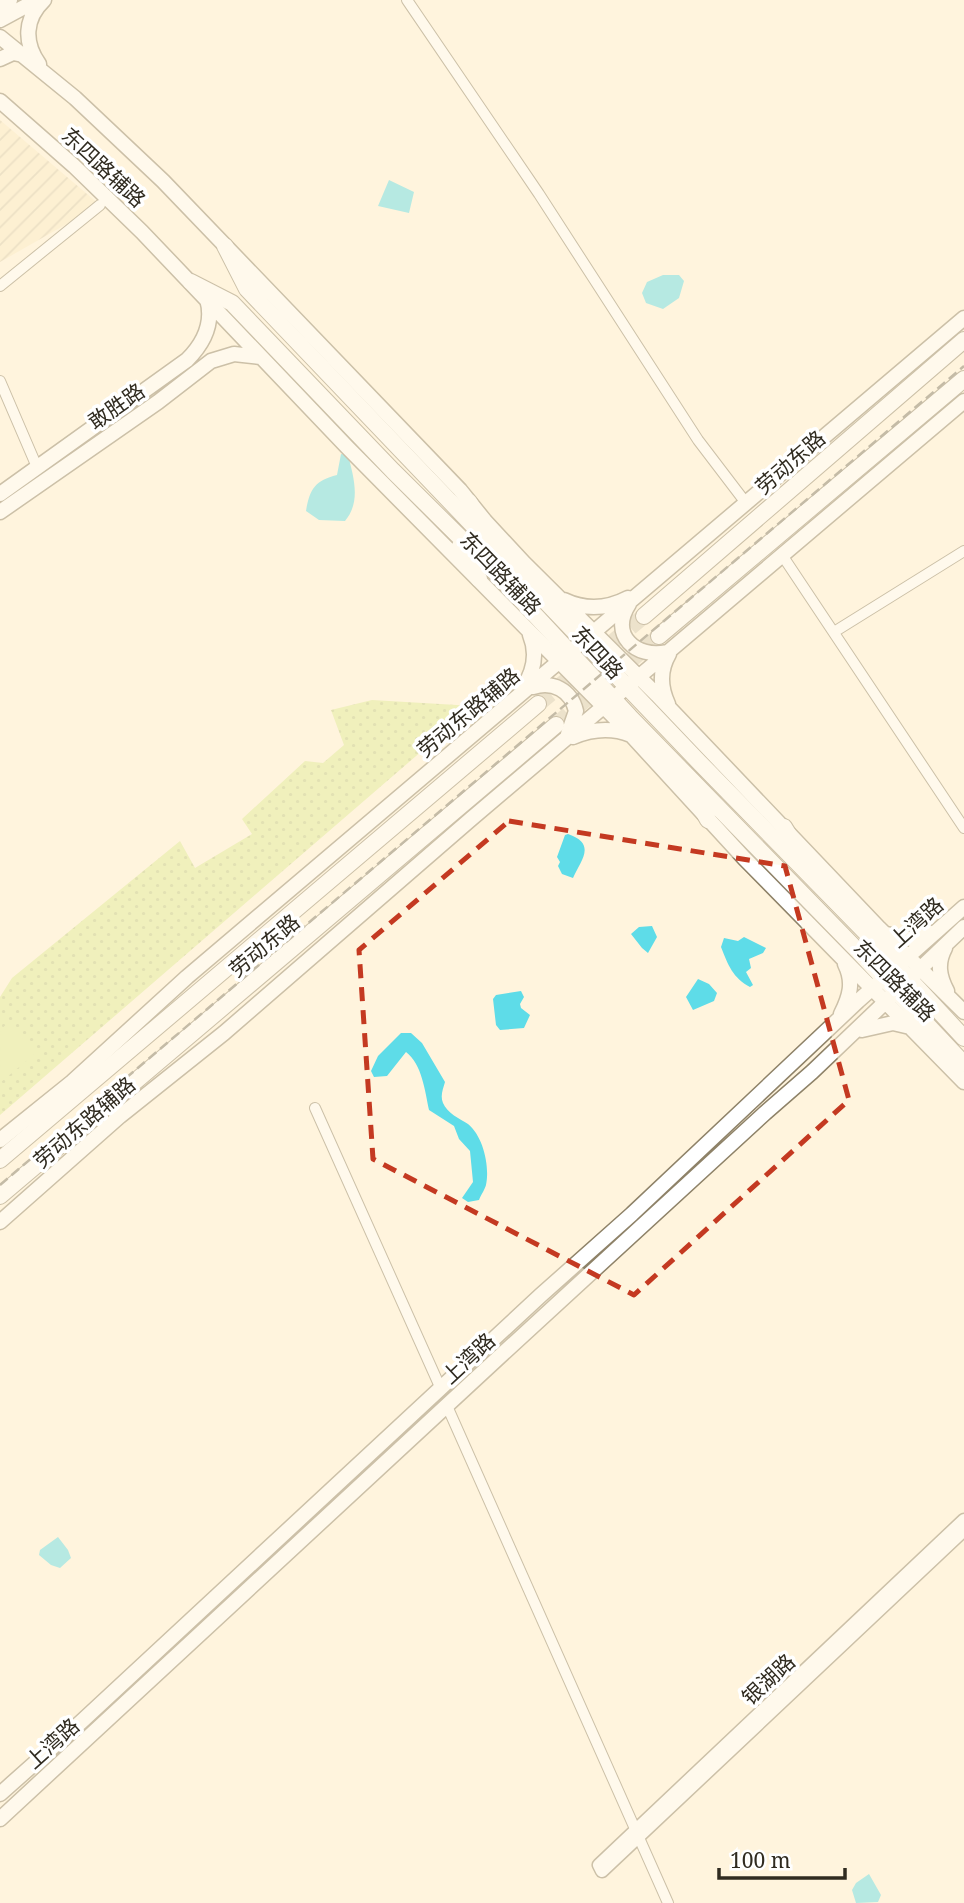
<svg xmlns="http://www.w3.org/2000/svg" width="964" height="1903" font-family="'Noto Serif','Noto Sans SC',serif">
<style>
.industrial{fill:url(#industrial-furrows)}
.green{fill:url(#green-dots)}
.pitch{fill:#ddea96}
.water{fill:#5edce8}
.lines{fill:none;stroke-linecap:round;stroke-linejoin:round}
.trunk-tunnel{stroke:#d6ccb7;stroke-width:16;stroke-dasharray:16 8;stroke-linecap:butt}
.minor-casing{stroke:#8e8268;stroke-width:12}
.tertiary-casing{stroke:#8e8268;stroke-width:15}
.secondary-casing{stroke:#8e8268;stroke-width:17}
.primary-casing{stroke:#8e8268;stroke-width:18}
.trunk-casing{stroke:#8e8268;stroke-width:18}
.minor{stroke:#fff;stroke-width:10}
.tertiary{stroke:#fff;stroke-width:12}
.secondary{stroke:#fff;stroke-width:14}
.primary{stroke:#fff;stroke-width:16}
.trunk{stroke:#fff;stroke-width:16}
.rail{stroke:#7c7565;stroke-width:2.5;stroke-dasharray:10 5;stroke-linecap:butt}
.marked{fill:none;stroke:#c43921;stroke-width:5;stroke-dasharray:14 9;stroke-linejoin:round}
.labels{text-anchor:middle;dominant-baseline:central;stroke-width:7;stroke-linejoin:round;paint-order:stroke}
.street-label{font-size:21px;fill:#302b20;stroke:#fff}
</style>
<defs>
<pattern id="industrial-furrows" width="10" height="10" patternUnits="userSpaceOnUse" patternTransform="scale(1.75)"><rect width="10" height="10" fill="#faebc6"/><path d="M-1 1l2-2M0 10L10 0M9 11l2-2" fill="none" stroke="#d7caaa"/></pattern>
<pattern id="green-dots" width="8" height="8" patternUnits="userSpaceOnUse" patternTransform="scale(1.75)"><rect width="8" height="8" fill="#ddea96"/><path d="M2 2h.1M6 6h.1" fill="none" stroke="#bec981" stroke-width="1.8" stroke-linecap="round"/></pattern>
</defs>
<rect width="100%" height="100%" fill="#fff4dd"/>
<path class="industrial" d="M0,120L100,205L0,262Z"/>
<path class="green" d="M372,700L474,706L0,1115V997L12,978L180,841L195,868L252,834L242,819L305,761L323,763L344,745L331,710Z"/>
<path class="pitch" d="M9,1022L35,1054L1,1082L0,1030Z"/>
<path class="water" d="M389,180L414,192L409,213L378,206Z
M663,275H679L684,281L679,298L663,309L646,303L642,293L647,282Z
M341,454L348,455C354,478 361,502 345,521L319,520L306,511C310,488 315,481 337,475Z
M568,834C597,844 581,860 573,878L562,874L558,866L560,862L557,857L565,835Z
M652,926L657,937L648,953L642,948L631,934L639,927Z
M744,937L766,948L763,953L749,959L751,968L746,972L753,985L750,987C733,978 728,965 721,947L724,938L738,941Z
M698,979L709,984L717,993L714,1001L693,1010L686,997Z
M521,991L524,997L520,1004L521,1008L530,1015L524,1028L500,1030L496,1025L493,999L496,995Z
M401,1033H411L422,1043L445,1082C443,1089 440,1096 443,1103C447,1113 460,1119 468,1124C483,1136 490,1166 486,1185C485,1189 481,1195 479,1200L468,1202L462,1198L473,1182L470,1151L459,1139L454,1126L429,1110C425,1091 422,1064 406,1052L387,1076L374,1077L371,1071L378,1056Z
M58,1537L68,1550L71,1558L60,1568L51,1565L39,1555L40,1550Z
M869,1874L881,1895L878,1902L856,1903L852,1890L856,1883Z"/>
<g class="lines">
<path class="trunk-tunnel" d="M538,704L644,616
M556,725L659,636"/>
<g class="minor-casing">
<path id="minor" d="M407,0L539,194L698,440L746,503
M0,286L100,205
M0,381L37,467
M782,555L964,828
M834,632L964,551
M315,1108L441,1389
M447,1406L668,1903"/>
</g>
<g class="tertiary-casing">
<path id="tertiary" d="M964,1520L599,1865L602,1871L964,1530"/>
</g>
<g class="secondary-casing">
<path id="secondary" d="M0,5L10,0
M0,20L37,0
M0,37L75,98L163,181L460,490L485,521L524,563L657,695L879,928L964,1012
M0,59L13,53L23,55
M39,64C24,43 24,19 44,0
M0,101L74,166L142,232L347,447L622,725L744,858L964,1082
M0,494L187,360C204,343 214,323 207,299
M0,512L158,402L211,361L234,354L260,357
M564,600C585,610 607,609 628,598
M629,604C609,635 636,659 667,652
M533,687C553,681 571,690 576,711L568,734
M523,688C534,671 538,654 530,635
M668,704C660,687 659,671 669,654
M573,737C592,729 611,727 631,735
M887,934C903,940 916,941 931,933
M945,948C937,963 939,976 947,991
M841,1014C850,996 854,982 845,964
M862,1030L893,1023L910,1027
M0,1140L72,1082L187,977L964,318
M0,1222L120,1116L224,1033L471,819L964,401
M0,1794L81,1722L541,1295L632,1214L858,1001L964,907
M0,1819L509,1348L765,1113L812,1072L964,927"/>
</g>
<g class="primary-casing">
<path id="primary" d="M225,246L247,289L699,762L873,940L964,1038
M191,282L232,303L393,471L496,573L630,717L858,951L964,1064
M469,502L483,525
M460,546L479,579
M691,789L708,820
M784,827L802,857"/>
</g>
<g class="trunk-casing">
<path id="trunk" d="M644,616L964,340
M659,636L964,379
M0,1160L538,704
M0,1196L556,725"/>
</g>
<use href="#minor" class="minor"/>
<use href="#tertiary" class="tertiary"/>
<use href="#secondary" class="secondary"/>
<use href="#primary" class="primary"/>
<use href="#trunk" class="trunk"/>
<path class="rail" d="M0,1185L964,366"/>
</g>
<path d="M0 0H964V1903H0ZM509,821L785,866L849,1100L634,1295L373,1159L359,950Z" fill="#fff4dd" fill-opacity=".55" fill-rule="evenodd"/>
<path class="marked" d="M509,821L785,866L849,1100L634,1295L373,1159L359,950Z"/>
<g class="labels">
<g class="street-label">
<text transform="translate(104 167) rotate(43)">东四路辅路</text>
<text transform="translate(116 406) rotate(-35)">敢胜路</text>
<text transform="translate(790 462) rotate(-41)">劳动东路</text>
<text transform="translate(501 573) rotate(46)">东四路辅路</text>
<text transform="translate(598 652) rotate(47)">东四路</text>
<text transform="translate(468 712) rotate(-40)">劳动东路辅路</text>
<text transform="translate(916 922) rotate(-42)">上湾路</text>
<text transform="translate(264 945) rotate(-40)">劳动东路</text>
<text transform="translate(895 980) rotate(45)">东四路辅路</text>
<text transform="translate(84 1122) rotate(-41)">劳动东路辅路</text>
<text transform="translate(468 1358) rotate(-43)">上湾路</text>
<text transform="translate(768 1679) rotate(-43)">银湖路</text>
<text transform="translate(52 1743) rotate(-42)">上湾路</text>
</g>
</g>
<path d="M719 1868v10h126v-10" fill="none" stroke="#302b20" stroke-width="3.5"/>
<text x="730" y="1868" font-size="21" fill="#302b20" stroke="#ffffff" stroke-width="5" paint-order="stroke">100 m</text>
</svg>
